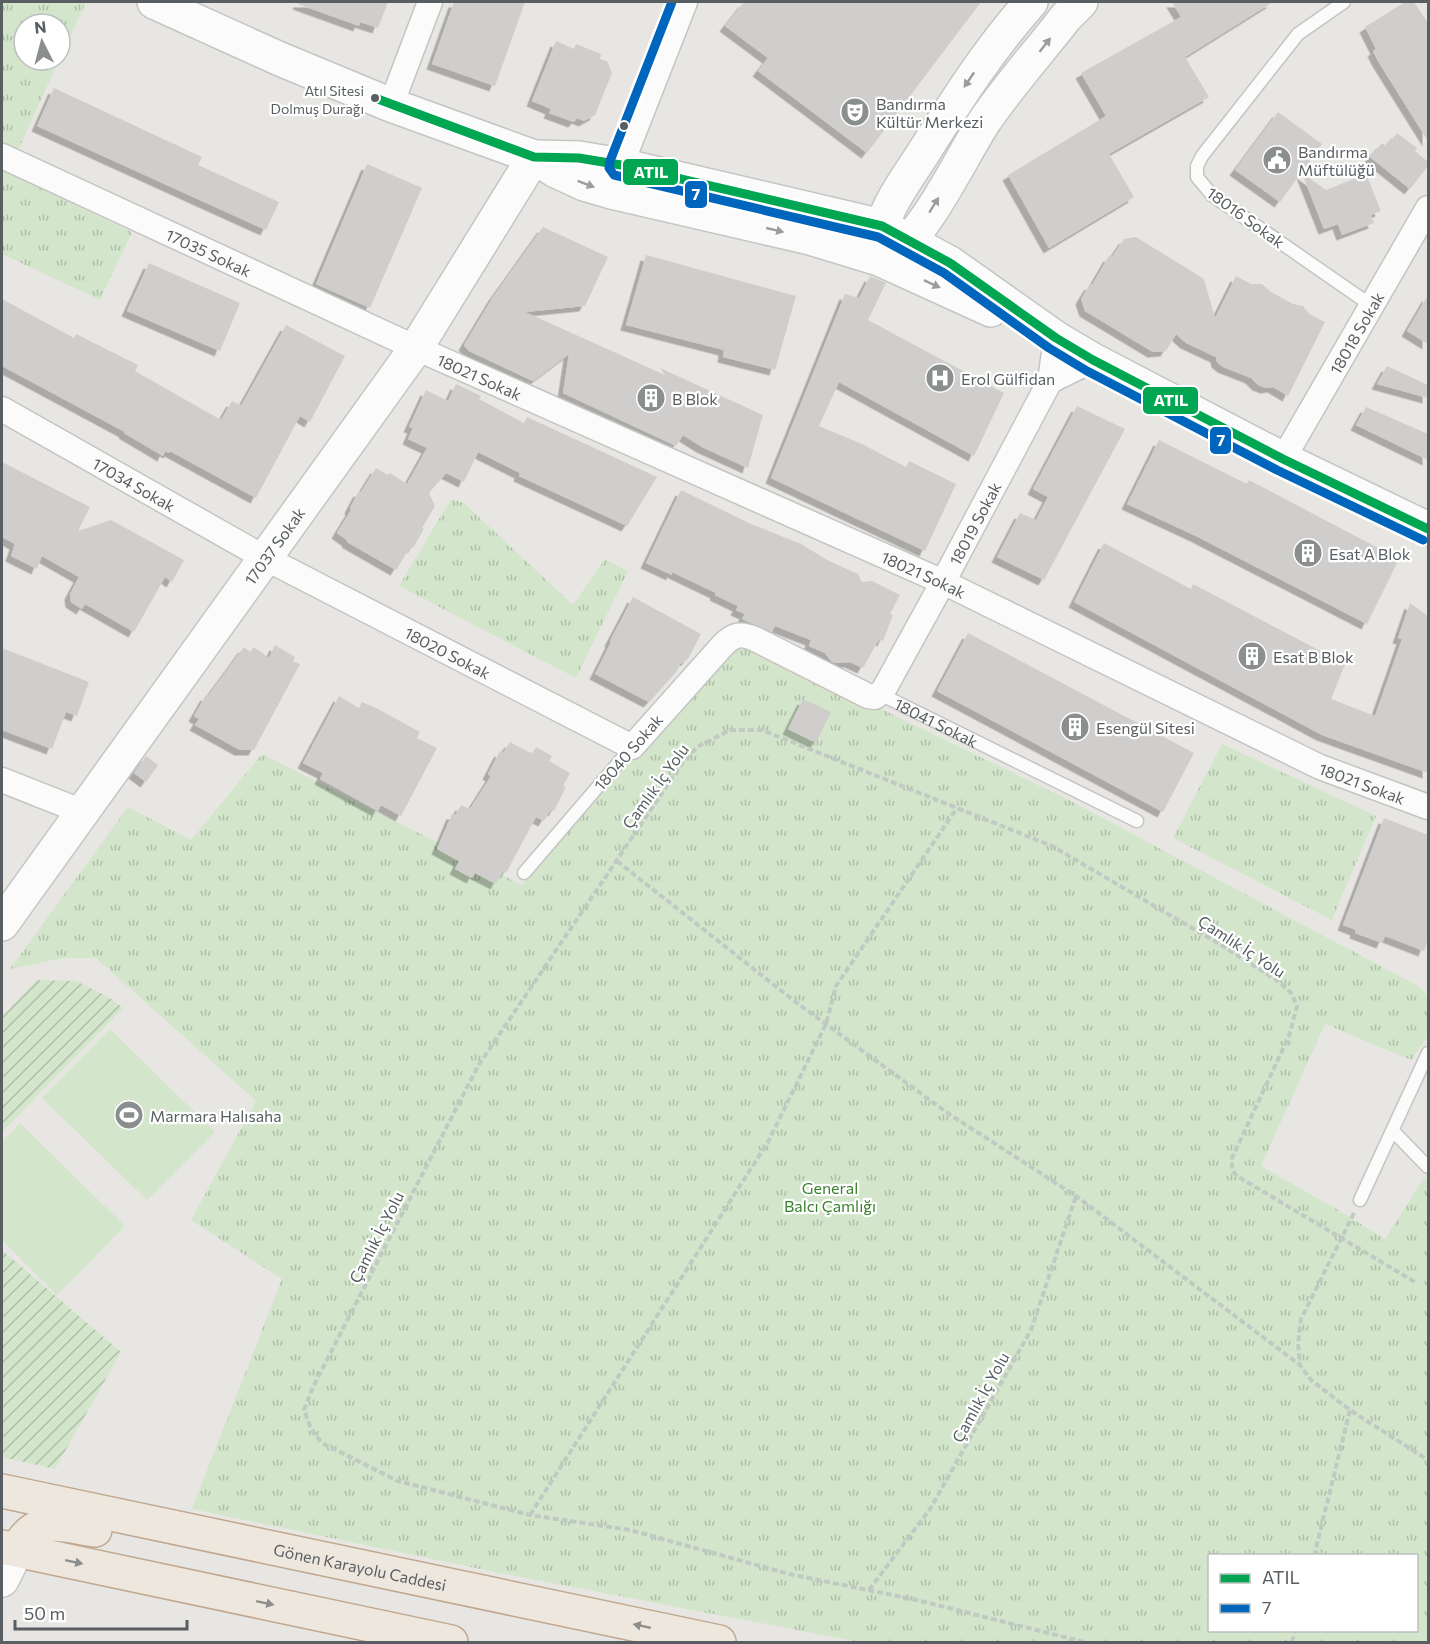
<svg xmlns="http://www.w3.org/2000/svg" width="1430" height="1644" font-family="Commissioner,sans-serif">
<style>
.grass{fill:url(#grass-tufts);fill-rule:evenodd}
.garden{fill:url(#garden-furrows)}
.pitch{fill:#d3e6cb}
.building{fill:#d0cecc;filter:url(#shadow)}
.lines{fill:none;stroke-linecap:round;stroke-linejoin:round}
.lane-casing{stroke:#c4c4c3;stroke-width:15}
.street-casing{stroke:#c4c4c3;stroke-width:27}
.secondary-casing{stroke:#c4c5c5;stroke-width:36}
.highway-casing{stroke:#c0a890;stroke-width:36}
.path{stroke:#c1c9c3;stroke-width:4;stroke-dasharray:6 3;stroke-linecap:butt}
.lane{stroke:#fcfbfb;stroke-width:12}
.street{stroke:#fcfbfb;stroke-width:24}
.secondary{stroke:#fcfbfb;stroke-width:33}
.highway{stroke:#eee7de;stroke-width:33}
.bus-1-casing{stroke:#fff;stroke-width:14}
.bus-2-casing{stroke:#fff;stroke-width:14}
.bus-1{stroke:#00a651;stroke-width:9}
.bus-2{stroke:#0065bd;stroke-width:9}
.oneway{fill:#9a9d9f}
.oneway2{fill:#8c8e8d}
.bus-dot{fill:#585e61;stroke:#fff;stroke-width:2}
.labels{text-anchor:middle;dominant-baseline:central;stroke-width:4.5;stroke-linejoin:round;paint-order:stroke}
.bus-label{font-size:14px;fill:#585e61;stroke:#fff;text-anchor:end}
.poi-label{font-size:16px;fill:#585e61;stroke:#fff;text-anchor:start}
.street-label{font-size:16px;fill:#585e61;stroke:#fff}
.park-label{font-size:16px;fill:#39822e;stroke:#fff}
.line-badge{stroke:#fff;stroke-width:2}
.badge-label{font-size:16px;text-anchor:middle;font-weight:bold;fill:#fff}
</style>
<defs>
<pattern id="grass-tufts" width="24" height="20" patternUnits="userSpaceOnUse" patternTransform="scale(1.5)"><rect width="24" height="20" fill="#d3e6cb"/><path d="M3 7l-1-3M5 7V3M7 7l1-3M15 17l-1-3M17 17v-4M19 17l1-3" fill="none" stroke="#aebea8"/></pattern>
<pattern id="garden-furrows" width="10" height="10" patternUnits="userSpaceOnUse" patternTransform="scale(1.5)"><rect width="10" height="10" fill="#d3e6cb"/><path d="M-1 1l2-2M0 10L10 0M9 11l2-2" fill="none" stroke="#aebea8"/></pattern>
<filter id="shadow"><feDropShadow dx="-5.5" dy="5.5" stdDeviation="0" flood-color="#0004"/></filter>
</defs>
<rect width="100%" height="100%" fill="#e8e6e2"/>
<path class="grass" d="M2,2H86L60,59V24H24V60H59L18,150L2,143Z
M2,171L132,232L100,300L2,254Z
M451,499L464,503L573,605L605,559L628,571L576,678L399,586Z
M747,644L1065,798L1420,987L1428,996V1036L1411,1060L1325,1024L1261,1166L1340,1211L1385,1239L1424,1178L1428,1182V1642H859L495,1572L192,1509L282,1279L191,1220L256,1101L96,958H63L10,969L128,807L191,840L262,754L522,885L653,736L726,650ZM1210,1556H1416V1630H1210Z
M1222,744L1376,816L1332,920L1173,838Z"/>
<path class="garden" d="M37,980L76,981L108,997L123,1008L2,1132V1017Z
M2,1250L121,1352L55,1469L2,1457Z"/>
<path class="pitch" d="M110,1029L215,1132L147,1200L42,1098Z
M20,1123L125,1226L57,1295L2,1240V1142Z"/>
<path class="building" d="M299,2H388L378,28L360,22L359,26L298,4Z
M454,2H525L495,86L432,64Z
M744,2H981L867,153L758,71L768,58L725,26Z
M1172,2H1273L1185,57L1209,97L1109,154L1134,197L1049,248L1008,175L1106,116L1081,73L1181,17Z
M1405,2H1414L1428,23V141L1378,61L1373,51L1376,49L1365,27Z
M556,41L574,49L576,44L601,54L600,59L607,61L612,73L595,115L584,121L577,118L574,122L549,113L551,109L532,101Z
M54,88L202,157L198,165L279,202L266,230L37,126Z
M1278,112L1322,144L1280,202L1235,170Z
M1397,133L1417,148L1415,151L1428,162V166L1410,189L1370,157L1382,143L1386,146Z
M367,164L422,188L370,308L316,284Z
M1302,173L1326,190L1366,174L1381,211L1371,215L1374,223L1342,235L1338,224L1324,229Z
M543,227L608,257L585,306L525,312L665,375L660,368L763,415L748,468L702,447L683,435L676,446L563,393L569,354L533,381L469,351L464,345L493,297Z
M1136,237L1204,279L1215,318L1236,276L1251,284H1262L1271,292L1293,304L1303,306L1309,314L1325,322L1288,396L1273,387L1266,388L1258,385L1251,378L1223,367L1217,362L1216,357L1186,343L1176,334L1166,351L1153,352L1085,311L1081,299L1090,284L1092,285L1109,256L1112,257L1124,239Z
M646,255L796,296L775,370L723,357L724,350L626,325Z
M149,263L240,303L220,351L127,311Z
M870,276L886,283L868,320L1004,393L974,456L839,382L819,426L862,444L906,467L909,461L956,484L925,551L771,478L845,294L859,298Z
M1428,295V344L1407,331Z
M2,299L74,338L76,334L138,365L135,371L221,420L232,401L241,406L286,325L345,356L310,422L300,416L256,498L170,451L169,453L165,451L163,456L124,433L125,432L2,366Z
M1387,366L1428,385V398L1377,384Z
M456,384L481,396L479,399L524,423L527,417L657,477L627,526L519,476L520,473L478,452L464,482L446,473L429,493L435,506L422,528L424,529L413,548L411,546L396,570L347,542L348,541L337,533L351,510L350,508L359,491L361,492L376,468L388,475L390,473L407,484L427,448L408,439L413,428L409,427L426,390L448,401Z
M1077,406L1125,429L1044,580L997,557L1020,513L1036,520L1048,497L1033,489Z
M1366,407L1428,434V460L1356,425Z
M1159,440L1247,484L1249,480L1399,559L1367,624L1196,536L1127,504Z
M2,462L90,507L78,531L111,520L184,560L172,582L165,577L134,632L85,604L82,609L71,602L70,594L79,577L42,556L37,569L11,556L15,544L2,537Z
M681,490L749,523L801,544L829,561L858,574L862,582L872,581L900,595L890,614L893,615L883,641L879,639L863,668L850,662L835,663L831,661L825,653L809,646L811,640L775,626L772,632L742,619L745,614L736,610L738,606L715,595L716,593L672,572V575L646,563Z
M1104,543L1191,589L1193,584L1345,664L1331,699L1375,716L1402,639L1398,638L1410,603L1428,616V773L1322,735L1074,602Z
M633,597L701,634L688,659L680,664L677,671L649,702L595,674L611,642L610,641Z
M968,633L1194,753L1163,812L937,691Z
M275,645L295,657L293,661L300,664L254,750H240L195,725L199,719L194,716L206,695L208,696L244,647L250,652L254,647L269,658Z
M2,648L89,682L77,716L66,712L52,749L2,730Z
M339,696L359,708L362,702L376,708L420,732L417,738L437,748L401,816L381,805L378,811L320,779L323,773L303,763Z
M803,699L831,712L816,743L788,729Z
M510,742L532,754L536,747L552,756L549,761L570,773L563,786L566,787L554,811L551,809L544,821L536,817L506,873L503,871L496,884L475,873L472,878L455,869L459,861L437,849L452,814H456L461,805L470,809L491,776L488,774L500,751L503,753Z
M146,756L158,765L146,782L134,773Z
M1384,818L1428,835V939L1424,951L1385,936L1382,943L1355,933L1356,930L1343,925Z"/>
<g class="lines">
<g class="lane-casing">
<g id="lane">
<path d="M1344,2L1298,34L1202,156L1197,166V177L1212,195L1372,306"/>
<path id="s1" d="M880,694L1137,821"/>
<path d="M524,873L632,747"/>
<path d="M1393,1131L1428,1167"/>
<path d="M1360,1200L1428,1053"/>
</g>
</g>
<g class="street-casing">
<g id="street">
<path d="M391,105L430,2"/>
<path id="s2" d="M2,156L416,348L943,582L1320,767L1428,807"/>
<path d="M621,165L685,2"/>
<path d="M1050,381L1093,360"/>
<path id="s3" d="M2,409L265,558L632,747L723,645C734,634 741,633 755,639L868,696L875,697L883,691L943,582L1050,381L1056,338"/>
<path id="s4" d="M1283,459L1428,208"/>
<path d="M2,780L83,812"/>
</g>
</g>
<g class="secondary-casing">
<g id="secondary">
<path d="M154,2L280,59L391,105L534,157L556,171L584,184L611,192L810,238L879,259L991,310"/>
<path d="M534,157L579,158L621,165L882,226L950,263L1056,338L1093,360L1283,459L1428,529"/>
<path d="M879,246C879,215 906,180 922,155C956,101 989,49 1031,2"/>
<path d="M894,253C925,235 963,154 984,122C1009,85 1039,52 1066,17L1081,2"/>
<path id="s5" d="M2,924L416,348L534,157"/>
<path d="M2,1580L17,1550"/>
</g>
</g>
<g class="highway-casing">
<g id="highway">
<path id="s6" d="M2,1491L719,1642"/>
<path d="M2,1547L451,1642"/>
<path d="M17,1550C36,1513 61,1525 95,1530"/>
</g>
</g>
<path class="path" d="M617,861L793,1000L949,1114L1076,1196L1300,1365
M1354,1213L1301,1319L1298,1344L1300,1365L1311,1380L1350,1410L1428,1460
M530,1515L768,1142L826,1024L836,986L957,808
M1314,1556L1350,1410
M869,1590L930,1509L1031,1330L1076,1196
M1084,1642L917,1600L789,1574L630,1530L530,1515L398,1481L322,1443L311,1429L304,1410L313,1387L478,1066L681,765L697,747L730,730H762L1052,846L1221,945L1278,981L1291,993L1297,1006L1289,1036L1232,1158V1170L1237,1176L1415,1282
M1292,1642L1295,1630"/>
<use href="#lane" class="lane"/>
<use href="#street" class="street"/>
<use href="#secondary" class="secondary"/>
<use href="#highway" class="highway"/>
<g class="bus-1-casing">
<path id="bus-1" d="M375,98L534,157L579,158L621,165L882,226L950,263L1056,338L1093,360L1283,459L1428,529"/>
</g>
<g class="bus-2-casing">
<path id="bus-2" d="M672,2L610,161L609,168L614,175L878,237L944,273L1049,348L1087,371L1277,470L1423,540"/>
</g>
<use href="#bus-1" class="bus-1"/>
<use href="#bus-2" class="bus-2"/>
</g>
<defs><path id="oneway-solid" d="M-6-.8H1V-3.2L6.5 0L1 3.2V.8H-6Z" transform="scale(1.5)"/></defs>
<g class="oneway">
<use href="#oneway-solid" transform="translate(1045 45) rotate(-52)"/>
<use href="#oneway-solid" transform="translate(969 80) rotate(124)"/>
<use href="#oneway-solid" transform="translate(586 184) rotate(21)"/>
<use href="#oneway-solid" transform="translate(934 205) rotate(-58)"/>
<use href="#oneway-solid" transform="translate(775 230) rotate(13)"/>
<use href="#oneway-solid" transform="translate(932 284) rotate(25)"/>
</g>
<g class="oneway2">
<use href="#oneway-solid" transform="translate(74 1562) rotate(12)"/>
<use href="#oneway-solid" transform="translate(265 1603) rotate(12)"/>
<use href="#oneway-solid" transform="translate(642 1626) rotate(-168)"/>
</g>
<defs>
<g id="theatre-disc" transform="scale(1.5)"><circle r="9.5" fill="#8a8e8e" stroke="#fff"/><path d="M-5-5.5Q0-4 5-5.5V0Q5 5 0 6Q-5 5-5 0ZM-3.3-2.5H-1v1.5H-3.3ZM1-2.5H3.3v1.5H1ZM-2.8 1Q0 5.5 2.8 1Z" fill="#fff"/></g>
<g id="civic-disc" transform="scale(1.5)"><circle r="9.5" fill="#8a8e8e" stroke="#fff"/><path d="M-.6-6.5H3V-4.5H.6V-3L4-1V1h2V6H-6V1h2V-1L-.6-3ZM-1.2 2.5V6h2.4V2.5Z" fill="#fff"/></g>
<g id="hospital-disc" transform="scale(1.5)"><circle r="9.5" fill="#8a8e8e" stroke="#fff"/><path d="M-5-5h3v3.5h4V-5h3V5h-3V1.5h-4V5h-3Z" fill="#fff"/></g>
<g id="building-disc" transform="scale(1.5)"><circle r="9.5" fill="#8a8e8e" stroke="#fff"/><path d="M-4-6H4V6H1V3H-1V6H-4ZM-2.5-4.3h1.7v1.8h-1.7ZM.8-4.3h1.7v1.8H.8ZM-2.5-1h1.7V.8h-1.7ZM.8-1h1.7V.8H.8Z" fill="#fff"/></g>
<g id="stadium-disc" transform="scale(1.5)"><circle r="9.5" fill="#8a8e8e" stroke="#fff"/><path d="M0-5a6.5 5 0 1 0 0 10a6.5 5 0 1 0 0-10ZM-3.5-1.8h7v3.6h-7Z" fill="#fff"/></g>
</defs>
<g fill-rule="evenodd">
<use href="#theatre-disc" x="855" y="112"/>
<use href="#civic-disc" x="1277" y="160"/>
<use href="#hospital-disc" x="940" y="378"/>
<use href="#building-disc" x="651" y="398"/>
<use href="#building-disc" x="1308" y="553"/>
<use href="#building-disc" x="1252" y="656"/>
<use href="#building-disc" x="1075" y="727"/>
<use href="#stadium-disc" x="129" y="1115"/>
</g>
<g class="bus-dot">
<circle cx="375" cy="98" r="5"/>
<circle cx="624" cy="126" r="5"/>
</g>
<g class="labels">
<g class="bus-label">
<text x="364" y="90">Atıl Sitesi<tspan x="364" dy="18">Dolmuş Durağı</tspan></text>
</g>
<g class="poi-label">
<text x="876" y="103">Bandırma<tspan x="876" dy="18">Kültür Merkezi</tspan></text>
<text x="1298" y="151">Bandırma<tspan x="1298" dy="18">Müftülüğü</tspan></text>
<text x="961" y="378">Erol Gülfidan</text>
<text x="672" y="398">B Blok</text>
<text x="1329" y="553">Esat A Blok</text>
<text x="1273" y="656">Esat B Blok</text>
<text x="1096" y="727">Esengül Sitesi</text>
<text x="150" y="1115">Marmara Halısaha</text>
</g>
<g class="street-label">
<text transform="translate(1246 217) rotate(36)">18016 Sokak</text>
<text stroke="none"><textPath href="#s2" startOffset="228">17035 Sokak</textPath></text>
<text stroke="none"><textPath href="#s4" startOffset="146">18018 Sokak</textPath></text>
<text stroke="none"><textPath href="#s2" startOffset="526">18021 Sokak</textPath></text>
<text stroke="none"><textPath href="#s3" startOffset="152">17034 Sokak</textPath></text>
<text stroke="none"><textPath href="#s3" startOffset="1222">18019 Sokak</textPath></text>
<text stroke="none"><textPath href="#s5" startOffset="466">17037 Sokak</textPath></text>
<text stroke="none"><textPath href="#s2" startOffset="1012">18021 Sokak</textPath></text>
<text stroke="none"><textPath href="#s3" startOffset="508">18020 Sokak</textPath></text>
<text stroke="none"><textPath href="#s1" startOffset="63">18041 Sokak</textPath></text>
<text transform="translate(628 752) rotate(-49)">18040 Sokak</text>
<text stroke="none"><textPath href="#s2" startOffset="1498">18021 Sokak</textPath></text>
<text transform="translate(655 786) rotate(-54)">Çamlık İç Yolu</text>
<text transform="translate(1242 946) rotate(33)">Çamlık İç Yolu</text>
<text transform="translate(376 1237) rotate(-63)">Çamlık İç Yolu</text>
<text transform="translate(980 1397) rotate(-61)">Çamlık İç Yolu</text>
<text stroke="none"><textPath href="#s6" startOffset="366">Gönen Karayolu Caddesi</textPath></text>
</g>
<g class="park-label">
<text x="830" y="1187">General<tspan x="830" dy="18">Balcı Çamlığı</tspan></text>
</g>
</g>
<g class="line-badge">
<rect x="622" y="158" width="57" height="28" rx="6" fill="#00a651"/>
<rect x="684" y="180" width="24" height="29" rx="6" fill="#0065bd"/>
<rect x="1142" y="386" width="57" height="29" rx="6" fill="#00a651"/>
<rect x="1209" y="426" width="23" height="29" rx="6" fill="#0065bd"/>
</g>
<g class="badge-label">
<text x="651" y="178">ATIL</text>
<text x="696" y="200">7</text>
<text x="1171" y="406">ATIL</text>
<text x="1221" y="446">7</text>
</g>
<rect width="1430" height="1644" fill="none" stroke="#585e61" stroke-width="6"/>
<rect x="1208" y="1554" width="210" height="78" fill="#ffffff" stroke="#bcbfc0" stroke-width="1.5"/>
<rect x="1220" y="1574" width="30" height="9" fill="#00a651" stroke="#bcbfc0" stroke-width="1.5"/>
<text x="1262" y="1584" font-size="18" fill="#585e61">ATIL</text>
<rect x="1220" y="1604" width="30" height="9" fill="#0065bd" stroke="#bcbfc0" stroke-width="1.5"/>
<text x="1262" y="1614" font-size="18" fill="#585e61">7</text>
<g transform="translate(42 42) rotate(354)"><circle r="28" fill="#ffffff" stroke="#bcbfc0" stroke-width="1.5"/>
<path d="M0-4.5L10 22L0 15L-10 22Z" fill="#8a8e8e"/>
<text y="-9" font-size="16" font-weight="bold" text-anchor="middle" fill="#585e61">N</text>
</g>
<path d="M15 1620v9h172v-9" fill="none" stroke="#585e61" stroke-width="3"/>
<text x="24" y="1620" font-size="18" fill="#585e61" stroke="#ffffff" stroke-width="4.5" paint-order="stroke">50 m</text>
</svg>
